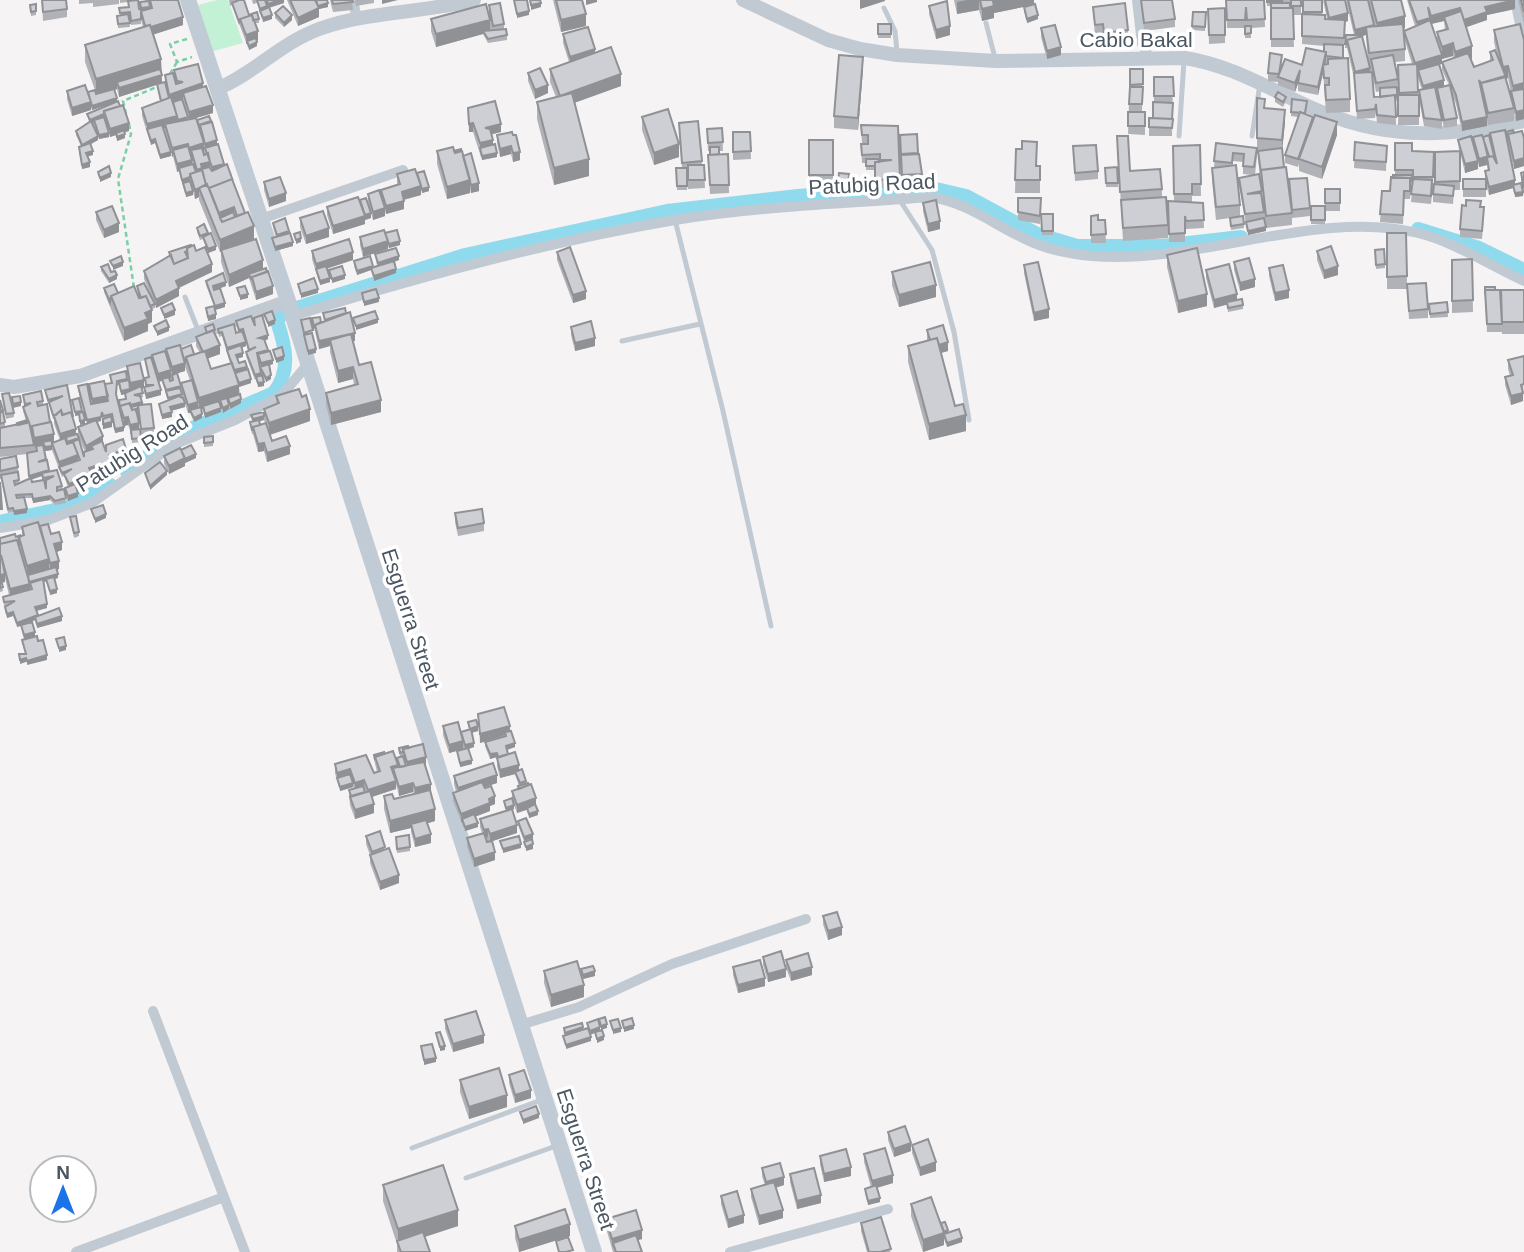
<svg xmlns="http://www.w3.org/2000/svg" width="1524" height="1252" font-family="Helvetica,sans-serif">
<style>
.pitch{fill:#c3f1d5}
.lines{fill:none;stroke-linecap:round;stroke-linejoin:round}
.canal{stroke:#90daee;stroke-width:14}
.path{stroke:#7ad0a6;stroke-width:2.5;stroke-dasharray:5 3.5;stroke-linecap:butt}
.service{stroke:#c1cad2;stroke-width:5}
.minor{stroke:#c1cad2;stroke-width:10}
.tertiary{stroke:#c1cad2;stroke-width:14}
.secondary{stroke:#c1cbd6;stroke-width:16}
.wall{fill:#b0b2b7;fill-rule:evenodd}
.shaded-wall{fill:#909195}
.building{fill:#cdcfd5;stroke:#909195;stroke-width:2}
.labels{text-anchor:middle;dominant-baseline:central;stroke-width:7;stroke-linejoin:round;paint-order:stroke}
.street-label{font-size:21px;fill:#4a5661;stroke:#fff}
</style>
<rect width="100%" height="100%" fill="#f5f3f3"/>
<path class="pitch" d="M217,0H228L243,43L210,52L194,6Z"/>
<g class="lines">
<path class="canal" d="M1418,229L1479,248L1524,270
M297,308L465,255L667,211L798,196L923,186L966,196L1037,234L1077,246H1162L1241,237
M127,472L174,436L274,393C291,370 286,348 277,321L281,315
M0,522L64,508L110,485"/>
<path class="path" d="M187,39L170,44L177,62L192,57
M170,74L177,62
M126,114L123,101L159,86
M129,124L131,134L118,179L134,288"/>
<path class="service" d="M884,8L895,31L897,52
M986,23L995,58
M1179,136L1184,61
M1252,136L1260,84
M899,199L932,250L954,332L969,420
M675,220L723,411L771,626
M185,297L198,330
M622,341L700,324
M412,1148L544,1099
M466,1178L556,1146"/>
<path class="minor" d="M353,0L357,19
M1137,0L1142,44L1150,59
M1515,0L1524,43
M261,219L403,170
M293,316C418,277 545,242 675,220C759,206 845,204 930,197C963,201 992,223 1021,237C1044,249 1067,254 1092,256C1197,265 1319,208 1418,233C1455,242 1489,265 1524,281
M0,528L48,520L92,503L175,444L235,420L282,395L307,365
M153,1011L245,1252
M520,1025L579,1007L672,964L806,919
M76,1252L224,1197
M730,1252L888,1209"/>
<path class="tertiary" d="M743,0L828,40L860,49L897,55L996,61L1185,58C1236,66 1277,94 1324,113C1393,141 1452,136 1524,121
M217,89C255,73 279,44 319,29C369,11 423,13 474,0
M0,385L14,387L80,376L288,301"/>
<path class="secondary" d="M188,0L288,301L594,1252"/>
</g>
<path class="wall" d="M42,0L67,9V17L43,21Z
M79,0H119V4L93,7V3L79,4Z
M120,0H128V2L120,3Z
M145,0H150V9V0L183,25L154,34L161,59L162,82H165V75L174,77V70L203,87L213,113L196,118L197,122L217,145L224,165L233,183L254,239L242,244L263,270L273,294L256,300L249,278L229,287L221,262V252H220L199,200V197L195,199L193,192V195L186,197L179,171L177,172L173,156L172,157L171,152V156L160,159L155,143L151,145L142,116V108L160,101L157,85L119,97L117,89L115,90L117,101L129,131L125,132V138L117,141L116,135L110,137L109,134V137L99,139L98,137V140L91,144L93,155L88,156L90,167L82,169L79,151V147L81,146L76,135V131L89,122L87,114L107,105L92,110L91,107V110L72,116L67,99V91L88,92L95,90L85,62V45L143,27L141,20V24L131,25L130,17H129L130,27L118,28L117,16L120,15L119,8L140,9V2H145Z
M229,0H244L249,15L259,19V23H255L258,40H257V46L249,50L232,5L230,6Z
M252,0H265L267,6L266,0H284V3L269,8L272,19L263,22L257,3L253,4Z
M287,0H315L316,2V0H327L328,7L319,9V17L298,26Z
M330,0H352L353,10L333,12Z
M355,0H374V3L356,6Z
M553,0H582L586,26L561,32Z
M954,0H1034V4L1038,19L1027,23L1024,11V7L1027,6L994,13V18L982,21L979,10L957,14Z
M1141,0L1175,19V27L1144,31Z
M1226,0H1264L1265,27L1251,28V38H1245V28H1227Z
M1267,0H1282V3V0H1301V15H1293L1294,47H1271V6H1267Z
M1303,0H1322V15L1325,19H1327L1323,0H1345L1348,21L1345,22L1343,58L1350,99V112L1326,113L1323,71L1318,95L1298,91V83L1295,92L1278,85V82L1268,81V73L1282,63L1280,72L1302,65L1324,52V46L1302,44Z
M1346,0H1368L1369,3V0H1401L1405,28L1403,29L1404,33L1415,26L1407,0H1515V9L1487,15V20L1466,27L1472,59H1471L1474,67L1490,61V52L1498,58L1494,42V30L1524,40V119L1516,121L1514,113V121L1488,125L1487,120V126L1462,131L1456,104L1451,92L1457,118V126L1444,128L1438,101L1442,120V129L1424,126L1419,99V125H1398L1399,95L1398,65L1412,64L1405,41V61L1395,62L1398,79L1397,101H1395L1396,125L1377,123L1376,112L1375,118L1357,119L1354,78L1347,48H1345V44L1354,35ZM1444,21L1445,30L1437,32V41L1431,24ZM1366,35L1368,60L1362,36ZM1453,56L1454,58L1442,62V70L1449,85L1444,86L1439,64H1442V59ZM1417,71H1418V78L1422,90H1419V95H1418ZM1373,77L1376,92L1380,91V97H1374ZM1508,78L1511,93V97L1506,79Z
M1518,0H1524V24Z
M36,4V15L31,16L30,5Z
M489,5L504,24V30L507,35V40L488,43L483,34L436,47L431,31V19L489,14Z
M929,6L950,35L936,39L929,14Z
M1093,7L1128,30V42L1104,45L1103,36L1095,37Z
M1225,8V43L1209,44L1208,9Z
M1193,12H1206L1205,31L1192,30Z
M275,13L292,20L284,27L275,18Z
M878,24H891V38H878Z
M1041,28L1061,55L1047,59L1041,37Z
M563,34L595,53L621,86L574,103L589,176L554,185L537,119V102L556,97L550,82V69L569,62L563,43Z
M863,69L858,130L834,128V116Z
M1130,69H1143L1142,112H1145V135L1128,134Z
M528,73L548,93L535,99L528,81Z
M1154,77H1173L1172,136H1149V118H1153L1154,102Z
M1275,97L1286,101L1283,107L1275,102Z
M1257,98L1265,108L1285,122L1282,150L1284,167L1289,188V179L1310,208V216L1292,218V216V225L1266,228L1258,159V151L1261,150H1257Z
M1307,105L1306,114L1337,135L1322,179L1299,171V164L1298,167L1285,163V155L1298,117L1291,116V112Z
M468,108L501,132L492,134L493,145L497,157L482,160L473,132H469Z
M642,117L679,157L654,165L642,130Z
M698,121L702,165H704L705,188L688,189V170L687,190H677L676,168H682L679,123Z
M861,125L898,126L900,187L875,188V170H866V163H862L861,144H868V143H862Z
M722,128L723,151H719V154H728L729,193L710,194L708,155H710V151H708L707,129Z
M733,132H750L751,159L733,160Z
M1506,132L1514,133L1524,138V166L1514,169L1509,149L1515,184L1523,196L1515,197L1513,188L1489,195L1486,185V197H1463V179H1485V171L1488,170L1487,165L1479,167L1478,163V169L1465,173L1460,152V190H1454L1453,204L1433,202V194L1435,184V152L1459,151L1458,140L1473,143V137H1483L1490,141V133Z
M917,134L918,154L922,174V182L902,183L900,143Z
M497,135H513L520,160L513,162L511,154L500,157L497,143Z
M1117,136L1130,171L1162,189V197L1168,225V238L1123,241Z
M809,140H833V187H809Z
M1355,142L1387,146L1386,171L1354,168Z
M1216,143L1257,156L1255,175L1262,191L1266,231L1248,235L1239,186V178L1253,175L1243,174V162L1233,161V166L1240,205V216L1244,224V228L1231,230L1230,218L1216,220L1212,180V168H1214Z
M1395,143L1412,151L1434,152L1433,186L1431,204L1411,202L1413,179H1412L1410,199H1404L1403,224L1380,222L1382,191H1390L1393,178L1395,175Z
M1200,145L1201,196H1192V202L1203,203L1204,228L1186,229L1185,225V242H1169L1168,201H1174L1173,146Z
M1073,146L1098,171V179L1075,181Z
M1016,149L1037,166H1040V193H1015Z
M437,151H454L479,191L471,193L470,189V193L447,199L437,164Z
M1117,167L1118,187H1106L1105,168Z
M1524,172V196L1521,181V173Z
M839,173L849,174L848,189L838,188Z
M397,174L417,175L429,191L422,193L421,189V195L404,200V209L386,214L385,211V216L373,220L368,202V194L381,196V190L397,185Z
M264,182L286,201L269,207L264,190Z
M1325,189H1340V211H1325Z
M1018,198H1041L1040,224L1018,220Z
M360,202L371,218L365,220V218V224L333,234L327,215V207Z
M923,203L940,229L928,232L923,211Z
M1311,206H1325V224H1311Z
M1466,206L1481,207L1484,216L1482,239L1460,237V229Z
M96,212L119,232L104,238L96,220Z
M1041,214H1053V235H1042Z
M1091,216L1098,220H1105L1106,243H1091Z
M300,218L329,237L306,244L300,227Z
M273,223L289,233L293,246L275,251L272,238L276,237L273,227Z
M197,228L208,235L216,250L208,253L203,239L200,240L197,232Z
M385,233L400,245L389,248L388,246V249L363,257L360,245V237Z
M1387,233H1406L1407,284L1428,309V318L1409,319L1407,289H1387Z
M1384,249L1385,268L1376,269L1375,250Z
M196,251L212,272L179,288V296L156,308L155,305V308L152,309V322L148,324V331L124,341L104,292V288L118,293L139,298L137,286L153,300L144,279V271L169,256V252Z
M312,251L353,260L327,268L330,282L320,285L312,259Z
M1317,251L1338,275L1324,279L1317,260Z
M557,252L586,299L573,303L557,260Z
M375,254L399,260L394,262L396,273L374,281L371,270L357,275L354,266V261L373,267L377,266Z
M1167,255L1207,306L1178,313L1167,267Z
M1472,259L1473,312L1452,313V260Z
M1234,262L1255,287L1240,291L1234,270Z
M1024,265L1049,318L1034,321L1024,273Z
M101,267L111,272L117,279L109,283L101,271Z
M1269,268L1289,298L1275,301L1269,276Z
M1206,270L1243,305V309L1228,312L1227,304L1214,308L1206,278Z
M892,272L936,297L899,307L892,285Z
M206,281L226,286L220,288L225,307L215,310L216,319L208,321L206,308L214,306L206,285Z
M1485,287L1495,290H1500L1502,332H1487Z
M1501,290H1524V334H1502Z
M1447,302L1448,317L1430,318L1429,304Z
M323,313L355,341H353L359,365L381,412L331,425L326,405V393L354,385L353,379L338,383L330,352V346L319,349L312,318L321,322L324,321Z
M236,321L254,324L268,339L265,341L268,351L273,364L269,365L271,379L266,382L262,375L264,386L258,387L256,379L255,380L246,356V352L248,351L246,343V346L242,348L243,357L238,358L239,363L247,370L251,383L239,387L241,403L230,409L228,401L229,409L223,413L220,403L221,412L205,418L203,409L201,410L202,418L194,422L190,413H188L185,404V407L171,411L172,417L162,419L159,404L168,400L166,394L162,381L159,382L161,395L146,399L144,391V387H146L145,378L148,377L145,359L152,362V355L166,356V349H181L194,354L200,353L196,346V337L206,333L205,327L215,334L220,354L207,359L211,369L230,363L222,336L219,337L218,329L236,333L238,332ZM185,367L190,380L181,385L177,373L185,371Z
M571,327L595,346L575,351L571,335Z
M927,330L948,351L941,353L955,406L966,431L929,440L908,362V346L927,341Z
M1524,356L1523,401L1511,405L1505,385V377L1510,376L1508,369V360Z
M127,366L144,388H142L143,397L141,398L142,405L154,428V436L141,437L138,414L137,415L141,442L132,443L131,433L128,425L124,426L121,417L124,431L115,433L112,419V427L103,429L102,416L101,421L97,422L106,451L126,453L111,459L114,472L107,475L104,468L91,472L92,479L75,486L78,497L68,501L65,492V488L68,487L64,476L62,477L52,450L45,451L49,471L62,486L66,503L55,505L50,500L33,503L32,498H25L27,513L14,515L13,512L8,513L1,479H0V459L18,467L19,483L29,479L27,454L0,457V400L5,422V427L1,428L17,425L26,421L23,411V407L24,406L23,395L43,401V405L38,406L54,442L60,440L54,424V419H53L49,404H48L45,390L73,419L76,434H77L84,456L85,452L78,435V427L87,423L78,390V386L89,392V384H105L111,383L110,375L128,380ZM119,385L121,395L125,394V399L119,400V405L116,395L117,386ZM42,476V480L32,482L31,480Z
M2,394L14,413V417L6,419Z
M276,396L310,421L270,435L272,441L290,454L267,462L264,451L258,452L253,434H252L250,422L252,421L251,415L264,412V409L276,404ZM264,420L265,423L260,425L259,421Z
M213,436V446L204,447V437Z
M181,450L196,458L185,463V466L169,474L164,464V456Z
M455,513L484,523V531L458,536L455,522Z
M70,517L79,532V536L74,538Z
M40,526L51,534L62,550L56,552L59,569L57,570L58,578L54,579L57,593L50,595L46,581L44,582L47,608L37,611L38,616L62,621L37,628L35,620L32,622L24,640L21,626L17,627L13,616L7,618L5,611V607L7,606H4L3,597L9,595L5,578V582L2,583L3,591L0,592V538L22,536V527Z
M478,714L510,731L515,747L507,750L508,754L526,783L536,805L538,815L529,818L527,810L517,813L512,800L514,809L512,810L517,833L492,841L495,860L474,867L467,847V838L482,833L480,827V819L506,811L504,801L512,799V791L518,789V786H519L515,774L500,778L497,766V757L490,759L485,746V742L505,735L480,743Z
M468,722L478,731L472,733L474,747L469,749L472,764L460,767L457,751L449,753L443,735V726L461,733L469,730Z
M399,748H409L426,766L435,821L428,823L431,843L415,847L411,832V828L390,833L384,809V796L394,799L414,794L413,792L399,796L396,784V789L372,797L374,813L355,819L350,805L349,794V790L354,789L353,785V787L340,791L335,773V764L374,773L377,772L374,759V755L384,754L399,767L397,762V758L400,757Z
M454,776L497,783L484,787L495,804L490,806V811L475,817L478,827L465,831L453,801V793L456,792L454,784Z
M518,821L533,838L524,841L518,825Z
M366,836L385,849L399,883L380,890L370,863V855L366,844Z
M396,841L410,847V851L397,853Z
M823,916L842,935L828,940L823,924Z
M763,957L786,977L768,982L763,965Z
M786,960L812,975L791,981L786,968Z
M733,967L765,986L738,993L733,975Z
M581,969L595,976L583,979L584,997L551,1007L544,983V971L581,973Z
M445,1020L484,1043L453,1052L445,1029Z
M509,1075L531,1098L515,1103L509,1083Z
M460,1080L507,1107L469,1119L460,1092Z
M888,1132L911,1151L894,1157L888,1140Z
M912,1145L936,1171L920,1176L912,1153Z
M864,1154L893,1183L877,1188L880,1202L868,1205L865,1193V1189L871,1187L864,1162Z
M820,1156L851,1176L824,1182L820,1164Z
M762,1168L784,1185L776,1188L783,1218L759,1225L751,1197V1189L765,1185L762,1176Z
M790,1174L821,1203L797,1209L790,1182Z
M383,1185L458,1226L425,1237L430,1252H397V1244L383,1201Z
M721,1196L744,1223L728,1228L721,1204Z
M911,1204L941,1223L948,1233L962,1242L947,1247L944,1239V1245L923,1252L911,1216Z
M606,1219L642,1239L637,1240L642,1252H613L606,1228Z
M861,1223L891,1252H867L861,1231Z
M515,1226L570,1236L519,1252L515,1238Z"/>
<path class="shaded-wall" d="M280,0H284V3L268,8V4Z
M382,0H398L382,4Z
M586,0H597V2L586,5Z
M860,0H885V1L860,9Z
M967,0H979V10L957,14V2Z
M999,0H1034V5L994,13V18L982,21V9L993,1Z
M1515,0V9L1487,15V20L1464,28V20L1485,7Z
M328,3V7L319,9V17L298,26V18L317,6Z
M541,3V7L531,10V5Z
M1460,8V17H1444V21L1431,24V16Z
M529,11V15L517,18V14Z
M1348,13V21L1345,22L1344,47V22L1329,26V18Z
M586,14V26L561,32V20Z
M272,15V19L263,22V18Z
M292,15V20L284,27V23Z
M1038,15V19L1027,23V19Z
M1405,16V28L1377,36V23Z
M183,17V25L146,37V29Z
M1430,18V26L1417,31V22Z
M490,20V32L483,31V34L436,47V34Z
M1374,25V33L1366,27V35L1355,38V30Z
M950,26V35L936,39V30Z
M258,31V40L246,44V35Z
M257,42V46L249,50V46Z
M1453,43V56L1442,59V47Z
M1472,46V59L1455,64V52Z
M1061,47V55L1047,59V51Z
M595,49V58L570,65V57Z
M1326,52V61L1318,95V87Z
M1442,55V64L1415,72V63Z
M863,57V69L858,130V118Z
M161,59L162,83L119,97V88L117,82V89L96,96V79Z
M1508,66V78L1506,79L1503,77V67Z
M1370,68V76L1355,80V72Z
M1300,70V78L1295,92V83Z
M621,74V86L560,108V96Z
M1444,80V88L1423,94V86Z
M203,83V91L183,93V98L169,103V95Z
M1524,83V95L1513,98V86Z
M548,85V93L535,99V90Z
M117,98V102L92,110V106Z
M91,102V110L72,116V108Z
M213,105V113L189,120V112Z
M1285,110V122L1282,152V140Z
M1524,110V119L1516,121V112Z
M104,114V118L90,124V120Z
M177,116V125L165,124V128L147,132V124Z
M1487,117V126L1462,131V122Z
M1337,122V135L1322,179V167Z
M129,123V131L116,135V133V135L110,137V129Z
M473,123V132H469V124Z
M501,124V132L485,136V128Z
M109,133V137L99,139V135Z
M125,134V138L117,141V137Z
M98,136V140L82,149V145Z
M155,139V143L151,145V141Z
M217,140V148L205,149V144Z
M493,140V148H480V151V143Z
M204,143V152L192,155L191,150V155L189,156V148Z
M188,144V152L173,150V156L172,157V148Z
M679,144V157L654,165V153Z
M511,146V154L500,157V149Z
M93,151V155L86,157V153Z
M171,152V156L160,159V155Z
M520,152V160L513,162V153Z
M497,153V157L482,160V156Z
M1489,156L1487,157V165L1479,167V159Z
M1524,158V166L1514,169V161Z
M589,159V176L554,185V168Z
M192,160V168H179V171L177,172V164Z
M1478,161V169L1465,173V164Z
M90,162V167L82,169V165Z
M210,162V170L202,176L197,178V170L201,164Z
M224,164V168L212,171V167Z
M111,173V177L100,182V178Z
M190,177V181L182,184V180Z
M470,180V193L447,199V187Z
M1515,180V188L1513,185V188L1489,195V187Z
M479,183V191L471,193V185Z
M421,186V195L402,200V192Z
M429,187V191L422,193V189Z
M199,189V197L195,199V190Z
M193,191V195L186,197V193Z
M1523,192V196L1515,197V193Z
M286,193V201L269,207V199Z
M404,201V209L386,214V206Z
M234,207V215L219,221L218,213Z
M385,208V216L373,220V212Z
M371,213V218L365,220V215Z
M365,216V224L333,234V226Z
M940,221V229L928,232V224Z
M119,223V232L104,238V230Z
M254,226V239L220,252V240Z
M1266,227V231L1248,235V231Z
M329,228V237L306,244V236Z
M301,238V242L296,244V240Z
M388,241V249L363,257V249Z
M400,241V245L389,248V244Z
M293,242V246L275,251V247Z
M216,246V250L208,253V249Z
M353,252V260L317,272L316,269V272V264Z
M399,256V260L378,267V263Z
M263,260V272L249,274V278L229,287V275Z
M123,262V266L113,270V266Z
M212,264V272L176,289V281Z
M373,266V270L371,268V270L357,275V271Z
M1338,266V275L1324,279V271Z
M396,269V273L374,281V276Z
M117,275V279L109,283V279Z
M345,275V279L332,283V279Z
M330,278V282L320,285V281Z
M1255,279V287L1240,291V283Z
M226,282V286L213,291V286Z
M936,285V297L899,307V295Z
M273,286V294L256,300V292Z
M179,288V296L156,308V300Z
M318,289V293L301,298V294Z
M1289,290V298L1275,301V293Z
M586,291V299L573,303V295Z
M248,294V298L240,300V296Z
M1207,294V306L1178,313V301Z
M1237,294V302L1214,308V300Z
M379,298V302L364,306V302Z
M225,303V307L215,310V306Z
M1049,309V318L1034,321V313Z
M152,310V322L148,324V331L124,341V328L145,313Z
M175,310V315L164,319V315Z
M216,314V319L208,321V317Z
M378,319V323L356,330V326Z
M275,320V324L268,327V323Z
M169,327V331L157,336V332Z
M355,333V341L332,346L330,340V346L319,349V341Z
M268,335V339L259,342V338Z
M595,338V346L575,351V343Z
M246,342V346L227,352V348Z
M948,342V351L932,355V347Z
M220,345V354L203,360V352Z
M316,349V353L308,355V351Z
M243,353V357L236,359V355Z
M284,356V360L276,363V359Z
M273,360V364L261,368V363Z
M185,363V371L172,375V367Z
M247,367V371L211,376Z
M353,367V379L338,383V371Z
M171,370V378L158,382V374Z
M271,375V379L266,382V378Z
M251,379V383L239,387V397L228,398V401L220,400V403L203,406V409L199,410V398Z
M144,380V388L130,391V383Z
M264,382V386L258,387V383Z
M130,389V393L121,395V391Z
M161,390V395L146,399V394Z
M1523,393V401L1511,405V396Z
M108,396V404L92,407V399Z
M241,399V403L230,409V404Z
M381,400V412L331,425V413Z
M21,402V406L13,408V404Z
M198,402V410H190V413H188V405Z
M185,403V407L170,411V407Z
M229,405V409L223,413V408Z
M221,408V412L205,418V414Z
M310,409V421L269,435V423Z
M82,411V415L75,416V412Z
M172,412V417L162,419V415Z
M202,414V418L194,422V418Z
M966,415V431L929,440V424Z
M264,416V420L253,423V419Z
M101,417V421L87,424V420Z
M128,417V425L124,426V418Z
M85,420V424L80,425V421Z
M112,422V427L103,429V424Z
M139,423V431L130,434V425Z
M124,427V431L115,433V429Z
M76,429V437H66V440L60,442V434Z
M54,434V442L34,446V438Z
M103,436V444L86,455V446Z
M264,443V451L258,452V444Z
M52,446V450L45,451V447Z
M290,446V454L267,462V453Z
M126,449V453L109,459V455Z
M196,454V458L185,463V466L169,474V466Z
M78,455V463L59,467V470V462Z
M104,464V468L89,473V468Z
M114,468V472L107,475V471Z
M49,470V474L42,473V476L29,480V476Z
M167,471V475L150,490V486Z
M92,475V479L69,488V484Z
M78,493V497L68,501V496Z
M50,496V500L33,503V499Z
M27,509V513L14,515V511Z
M106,514V518L95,523V519Z
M62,542V550L54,553V544Z
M49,559V572L27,578V566Z
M59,561V569L50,571V563Z
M5,574V582L0,583V575Z
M58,574V578L30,586V592L10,597V589L29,582Z
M57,589V593L50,595V591Z
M47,604V608L35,611V607Z
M13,612V616L7,618V614Z
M38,615L35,617V620L17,627V623Z
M62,616V621L37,628V624Z
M35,632V637L24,640V635Z
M66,646V650L59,652V648Z
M47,655V660L27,665V661Z
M26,658V662L20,664V660Z
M478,726V731L470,733V729Z
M510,726V734L505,732V735L480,743V734Z
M463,741V749L449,753V745Z
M474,743V747L465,750V745Z
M515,743V747L506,750V746Z
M497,753V757L490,759V754Z
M426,757V766L407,771V762Z
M472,760V764L460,767V763Z
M519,765V773L500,778V770Z
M350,769V778L337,781V773Z
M497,775V783L458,796V788Z
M364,780V789L355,792V783Z
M396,781V789L368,798V790Z
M353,783V787L340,791V787Z
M413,783V792L399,796V787Z
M431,784V792L415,796V788Z
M495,796V804L490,806V811L463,821L462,819V822H461V814Z
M536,798V806L517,813V805Z
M374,804V813L355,819V810Z
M514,805V809L506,812V808Z
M435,809V821L412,828L411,824V828L390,833V821Z
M538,811V815L529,818V814Z
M478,823V827L465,831V827Z
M517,825V833L490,842V834Z
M488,829V837L484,839V830Z
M431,834V843L415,847V839Z
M533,834V838L524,841V837Z
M521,844V848L503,853V849Z
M533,844V849L526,851V847Z
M495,852V860L474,867V859Z
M399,875V883L380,890V882Z
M842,927V935L828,940V931Z
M812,967V975L791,981V973Z
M786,969V977L768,982V974Z
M595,971V976L583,979V975Z
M765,978V986L738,993V985Z
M584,985V997L551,1007V995Z
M607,1024V1028L601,1030V1026Z
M634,1025V1029L624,1032V1028Z
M583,1027V1031L565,1037V1033Z
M600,1027V1031L590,1035V1031Z
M621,1028V1032L613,1034V1030Z
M484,1035V1043L453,1052V1044Z
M604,1036V1040L597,1043V1039Z
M591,1037V1041L566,1049V1045Z
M445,1046V1050L440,1051V1047Z
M436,1058V1062L424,1065V1060Z
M531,1090V1098L515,1103V1095Z
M507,1095V1107L469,1119V1107Z
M539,1114V1118L523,1124V1120Z
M911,1143V1151L894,1157V1149Z
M936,1162V1171L920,1176V1168Z
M851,1167V1176L824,1182V1174Z
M893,1175V1183L872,1189V1181Z
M784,1177V1185L766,1190V1182Z
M821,1195V1203L797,1209V1201Z
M880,1198V1202L868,1205V1201Z
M458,1210V1226L399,1245L398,1242V1229Z
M783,1210V1218L759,1225V1216Z
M744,1215V1223L728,1228V1220Z
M570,1224V1236L519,1252V1240Z
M642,1230V1239L614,1247L613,1243L612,1248V1239Z
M948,1230V1235L944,1236V1245L923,1252V1240Z
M962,1238V1242L947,1247V1243Z"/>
<path class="building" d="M42,0H66L67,9L43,12Z
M138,0L139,9H148L141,11V19L131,21L130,12L120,13L119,8L129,7L128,1Z
M150,0H178L183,17L151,27L150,25L145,26L141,11L152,8Z
M239,0H244L249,15L257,12L259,19L253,20L252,15L240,19L239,22L232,3Z
M257,0H265L267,6L260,9Z
M267,0H280L268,4Z
M290,0H315L319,8L298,18Z
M316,0H327L328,3L318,6Z
M332,0H352L353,2L333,4Z
M514,0H527L529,11L517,14Z
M530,0H540L541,3L531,5Z
M556,0H582L586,14L561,20Z
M980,0H999L993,1L994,6L982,9Z
M1141,0H1172L1175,19L1144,23Z
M1226,0H1264L1265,19L1247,20L1246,7L1245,20H1227Z
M1267,0H1282V1L1267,2Z
M1291,0H1301V6H1291Z
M1303,0H1322V12H1303Z
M1325,0H1345L1348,13L1329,18Z
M1348,0H1368L1374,25L1355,30Z
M1371,0H1401L1405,16L1377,23Z
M1409,0H1515L1485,7L1487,12L1464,20L1460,8L1431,16L1428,7L1430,18L1417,22Z
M1521,0H1524V12Z
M149,1L150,7L141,8L140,2Z
M947,1L950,26L936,30L929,6Z
M500,3L504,24L493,26L489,5Z
M1125,3L1128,30L1104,33L1103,24L1095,25L1093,7Z
M1271,3H1290V8H1271Z
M36,4V11L31,12L30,5Z
M486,4L490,20L436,34L431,19Z
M1035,4L1038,15L1027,19L1024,7Z
M283,6L292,15L284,23L275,13Z
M269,7L272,15L263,18L260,11Z
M1225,8V35H1209L1208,9Z
M1271,8H1293L1294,39H1271Z
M1461,11L1472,46L1455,52L1453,43L1442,47L1437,32L1448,29L1444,17Z
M1193,12H1206L1205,27L1192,26Z
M128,14L130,23L118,24L117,16Z
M1302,14L1325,15V19L1345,20L1344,38L1302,36Z
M252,15L258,31L246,35L240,19Z
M1430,20L1442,55L1415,63L1404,31Z
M878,24H891V34H878Z
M1403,24L1405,49L1369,53L1366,27Z
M1520,24L1524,40V83L1513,86L1508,66L1503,67L1494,30Z
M150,25L161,59L96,79L85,45Z
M1055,25L1061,47L1047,51L1041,28Z
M1245,26H1251V33L1245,34Z
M588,27L595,49L570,57L563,34Z
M506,29L507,35L488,39L483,31Z
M1346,35H1359V37L1347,40V44H1345Z
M1362,36L1370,68L1355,72L1347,40Z
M256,38L257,42L249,46L247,41Z
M1324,44L1343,45V58L1326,56V52H1324Z
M611,47L621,74L560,96L550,69Z
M1306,48L1326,52L1318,87L1298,83L1300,70L1295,83L1278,77L1285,59L1302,65Z
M1495,50L1506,77L1481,83L1479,80L1487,117L1462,122L1456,95L1442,62L1468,53L1474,67L1493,60L1490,52Z
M1270,53L1282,55L1279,74L1268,73Z
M839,55L863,57L858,118L834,116Z
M1393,55L1398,79L1376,83L1371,59Z
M1348,58L1350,99L1326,100L1325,85H1329V78H1324L1323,65L1328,64V59Z
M198,64L203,83L169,95L165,75L173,73L176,84L183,82L177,81L174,70Z
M1417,64L1418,92L1399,93L1398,65Z
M1439,64L1444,80L1423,86L1418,70Z
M540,68L548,85L535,90L528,73Z
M160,69L162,75L119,88L117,82Z
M1130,69H1143V84L1130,85Z
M1372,72L1374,97L1395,95L1396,117L1377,115L1376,104L1375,109L1357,111L1354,73Z
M1505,76L1514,108L1488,113L1481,83Z
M1154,77H1173L1174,96H1154Z
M165,82L169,98L161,101L157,84Z
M85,85L91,102L72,108L67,91Z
M1450,85L1457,118L1444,120L1437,88Z
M206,86L213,105L189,112L183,93Z
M1130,87H1143L1142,104H1129Z
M1397,87V97H1395V95L1380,97V88Z
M1435,87L1442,120L1424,118L1419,90Z
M114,89L117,98L92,106L88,92L95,90L96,94Z
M1524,89V110L1516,112L1511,91Z
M1278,92L1286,97L1283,102L1275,97Z
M572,93L589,159L554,168L537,102Z
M1398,95H1419V116H1398Z
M171,97L177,116L147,124L142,108Z
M1257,98L1265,99L1264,108L1285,110L1282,140L1257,138Z
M182,99L188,117L178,120L173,102Z
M1292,99L1307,101L1305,113L1291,112Z
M118,101L120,106L104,111V114L90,120L87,114Z
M495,101L501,124L485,128L490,129L493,140L480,143L473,123L469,124L468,108Z
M1153,102L1173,103L1172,119L1153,118Z
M123,105L129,123L110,129L104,111Z
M668,109L679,144L654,153L642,117Z
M1128,112H1145V126H1128Z
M1300,112L1313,117L1298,159L1285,155Z
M1315,115L1337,122L1322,167L1299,159Z
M209,116L211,121L199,125L197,120Z
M104,117L109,133L99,135L94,120Z
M196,118L204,143L189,148L188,144L172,148L165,124Z
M1149,118L1173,119L1172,128L1149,127Z
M91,121L98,136L82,145L76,131Z
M698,121L702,161L682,163L679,123Z
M212,122L217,140L205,144L200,125Z
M162,125L171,152L160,155L155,139L151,141L147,129Z
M861,125L898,126L900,179L875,180V162L892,160H880V154L862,155L861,144H868V135H862Z
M722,128L723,142L708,143L707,129Z
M124,130L125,134L117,137L116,133Z
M1505,130L1515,180L1489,187L1485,171L1489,170L1487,157L1493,156L1497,164L1490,133Z
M1513,130L1514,133L1508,134L1507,138L1506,132Z
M1522,131L1524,138V158L1514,161L1508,134Z
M512,132L513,135H516L520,152L513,153L511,146L500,149L497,135Z
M733,132H750L751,151L733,152Z
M917,134L918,153L901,154L900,135Z
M1482,135L1489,156L1479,159L1473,137Z
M1489,135L1494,156L1488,157L1483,137Z
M1117,136H1128L1130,171L1160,169L1162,189L1120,192Z
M1471,136L1478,161L1465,164L1458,140Z
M809,140H833V175H809Z
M1022,141L1037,142L1036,166H1040V180H1015L1016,149H1022Z
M1355,142L1387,146L1386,162L1354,160Z
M90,143L93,151L86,153L90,162L82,165L79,147Z
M1216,143L1257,148L1254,167L1243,166L1244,154L1233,153L1232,163L1214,161Z
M1395,143H1412V151L1434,152L1433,177H1413V170H1395Z
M218,144L224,164L212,167L205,148Z
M495,144L497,153L482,156L480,148Z
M1096,145L1098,171L1075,173L1073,146Z
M1200,145L1201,184H1192V194H1174L1173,146Z
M188,146L192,160L177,164L173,150Z
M453,147L455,153L462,151L470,180L447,187L437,151Z
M710,147H719V154L710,155Z
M202,148L204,155L208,153L210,162L201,164L202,168L197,170L191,150Z
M1282,148L1284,167L1261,170V173L1258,151Z
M461,149V151L455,153L454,151Z
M1460,151V181L1435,182V152Z
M471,153L479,183L471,185L463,156Z
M728,154L729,185H710L708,155Z
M919,154L922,174L902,175L901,155Z
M866,159H878L879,162H875V166H866Z
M193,164L196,172L190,174V177L182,180L179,168Z
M227,164L233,181L232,179L209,188L206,185L202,169L209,167L212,171Z
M688,165H704L705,180H688Z
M1236,165L1240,205L1216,207L1212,168Z
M109,166L111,173L100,178L98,172Z
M1117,167L1118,183H1106L1105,168Z
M1286,167L1292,213L1266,216L1261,170Z
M676,168H687V186H677Z
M415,169L421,186L402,192L404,201L386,206L381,190L400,184L397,174Z
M202,170L206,185L195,190L190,174Z
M424,171L429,187L422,189L417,173Z
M1524,172V188L1521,173Z
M839,173L849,174L848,185L838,184Z
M1259,174L1262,191L1247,194L1261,193L1264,212L1245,214L1239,178Z
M1393,175H1412L1411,181H1410V178H1393Z
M280,177L286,193L269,199L264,182Z
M1391,177L1410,178V191H1404L1403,215L1380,214L1382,191H1390Z
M1307,178L1310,208L1292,210L1289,179Z
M232,179L245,213L237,216L234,207L219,213L209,188Z
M1413,179L1432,180L1431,196L1411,194Z
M1463,179H1486V189H1463Z
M190,181L193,191L186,193L183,183Z
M1521,183L1523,192L1515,193L1513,185Z
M207,184L222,222L248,212L254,226L220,240L199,188Z
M1434,184L1454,186L1453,196L1433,194Z
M1325,189H1340V203H1325Z
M379,190L385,208L373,212L368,194Z
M358,197L365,216L333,226L327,207Z
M1166,197L1168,225L1123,228L1121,200Z
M366,198L371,213L365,215L360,200Z
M1018,198H1041L1040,216L1018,212Z
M936,200L940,221L928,224L923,203Z
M1466,200L1481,201L1480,207H1484L1482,231L1460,229L1462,205L1466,206Z
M1168,201L1203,203L1204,220L1186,221L1185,216V233L1169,234Z
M112,206L119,223L104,230L96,212Z
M1311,206H1325V220H1311Z
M323,211L329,228L306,236L300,218Z
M233,212L235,217L222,222L220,218Z
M1041,214H1053V231H1042Z
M1098,215V220H1105L1106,234L1091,235V216Z
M1243,216L1244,224L1231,226L1230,218Z
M285,218L289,231L277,235L273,223Z
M1264,218L1266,227L1248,231L1246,222Z
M204,224L208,233L200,236L197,228Z
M384,230L388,241L363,249L360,237Z
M397,230L400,241L389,244L385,233Z
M300,232L301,238L296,240L294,234Z
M211,233L216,246L208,249L203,237Z
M290,233L293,242L275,247L272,238Z
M1387,233H1406L1407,276L1387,277Z
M256,239L263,260L229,275L221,250Z
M349,239L353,252L316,264L312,251Z
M191,245L192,246L187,248V251L185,252L188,258L174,264L169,252Z
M194,245L196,251L205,247L212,264L176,281L179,288L156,300L144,271L171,255L174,264L188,258L187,248Z
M1331,246L1338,266L1324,271L1317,251Z
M570,247L586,291L573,295L557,252Z
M396,248L399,256L378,263L375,254Z
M1197,248L1207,294L1178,301L1167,255Z
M1384,249L1385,264L1376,265L1375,250Z
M121,256L123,262L113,266L110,261Z
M370,256L373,266L357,271L354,261Z
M1249,258L1255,279L1240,283L1234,262Z
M1472,259L1473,300L1452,301V260Z
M394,261L396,269L374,276L371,268Z
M930,262L936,285L899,295L892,272Z
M1038,262L1049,309L1034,313L1024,265Z
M108,264L111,272L115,271L117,275L109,279L101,267Z
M1229,264L1237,294L1214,300L1206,270Z
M1283,265L1289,290L1275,293L1269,268Z
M326,266L330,278L320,281L316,269Z
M342,266L345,275L332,279L329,270Z
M266,268L267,272L252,277V278L251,279L249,274Z
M268,271L273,286L256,292L252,277Z
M223,273L226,282L213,286L214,290L220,288L225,303L215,306L206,281Z
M314,278L318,289L301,294L298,284Z
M144,283L155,304L150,306L146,296L141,298L137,286Z
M1426,283L1428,309L1409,311L1407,284Z
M114,284L118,293L111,296L110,302L104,288Z
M134,286L139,298L146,296L152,310L145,313L148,319L124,328L111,296Z
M245,286L248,294L240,296L237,288Z
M1485,287H1495V290H1485V294Z
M376,289L379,298L364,302L362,293Z
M1485,290H1500L1502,324H1487Z
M1501,290H1524V322H1502Z
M1242,299L1243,305L1228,308L1227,302Z
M1447,302L1448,312L1430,314L1429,304Z
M172,303L175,310L164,315L161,308Z
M214,306L216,314L208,317L206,308Z
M345,308L346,313L325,320L323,313Z
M272,311L275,320L268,323L264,314Z
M375,311L378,319L356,326L353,318Z
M350,312L355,333L319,341L315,325Z
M262,315L268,335L259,338L264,339L268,350L257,353L261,373L255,375L246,352L256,347L249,350L243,329L239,330L236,321L251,316L255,326L254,318Z
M320,317L321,322L315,325L314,327L312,318Z
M310,318L313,330L304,333L301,320Z
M166,320L169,327L157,332L154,326Z
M591,321L595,338L575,343L571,327Z
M213,324L215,330L207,333L205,327Z
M234,324L236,333L242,331L246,342L227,348L222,332L219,333L218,329Z
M943,325L948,342L939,345L937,338L930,340L927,330Z
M213,330L220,345L203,352L196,337Z
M312,333L316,349L308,351L304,335Z
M351,334L359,365L371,362L381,400L331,413L326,393L358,384L353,367L338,371L330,340Z
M937,338L955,406L963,404L966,415L929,424L908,346Z
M180,345L185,363L172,367L166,349Z
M191,345L194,354L186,357L185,364L181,349Z
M241,345L243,353L236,355L239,363L245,361L247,367L234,370L227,350Z
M282,347L284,356L276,359L273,350Z
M165,351L171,370L158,374L152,355Z
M205,351L211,369L232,363L239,385L199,398L186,357Z
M270,351L273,360L261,363L258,354Z
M1524,356V384L1521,385L1523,393L1511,396L1505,377L1513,375L1508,360Z
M151,357L161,390L146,394L144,387L154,385H146L145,378L149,377L145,359Z
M140,363L144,380L130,383L127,366Z
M269,364L271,375L266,378L260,367Z
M248,369L251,379L239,383L235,373Z
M126,371L127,379L117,381L116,394L124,427L115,429L112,414L103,416L102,412L101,417L87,420L78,386L87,384L91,404L108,401L105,384L112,383L110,375Z
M177,373L181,386L166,390L162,379L169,377L170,381L173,380L172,375Z
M262,375L264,382L258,383L256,377Z
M129,380L130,389L121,391L119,382Z
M192,380L198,402L188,405L181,383Z
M104,381L108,396L92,399L89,384Z
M67,385L73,416H72L71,412L63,415L61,410L56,415H53L49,402L63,396L48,400L45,390Z
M141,386L143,393L134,395L140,396L142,402L130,405V403L120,406V408L119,400L126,399L125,393Z
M180,388L182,394L168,398L166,391Z
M299,389L302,397L306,395L310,409L269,423L264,409L279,403L276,396Z
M41,391L43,401L37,402L38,406L47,404L50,422L32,426V428H31L23,407L31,403L25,404L23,395Z
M9,393L14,413L6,414L2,394Z
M240,394L241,399L230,404L228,398Z
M20,396L21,402L13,404L12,397Z
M179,396L183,398L185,403L170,407L172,412L162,415L159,404Z
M79,398L82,411L75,412L72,400Z
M227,398L229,405L223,408L220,400Z
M0,400L3,410L0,411Z
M219,401L221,408L205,414L203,406Z
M130,403L132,410L136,409L139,423L130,425L128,417L124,418L120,406Z
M142,404V405H138V410L136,411V409L132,410L131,407Z
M151,404L154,428L141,429L138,405Z
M201,407L202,414L194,418L190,410Z
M61,410L62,415L71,412L76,429L60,434L54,416Z
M0,412H3L5,422L0,424Z
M83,412L85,420L80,421L79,413Z
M264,412V416L253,419L251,415Z
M111,416L112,422L103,424V419Z
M27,420V423L18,425L17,423Z
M96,420L103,436L86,446L78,427Z
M259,420L260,425L253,427V430H252L250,422Z
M29,422L34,445L0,448V428Z
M51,422L54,434L34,438L32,426Z
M266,423L272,441L286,436L290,446L267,453L264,443L258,444L253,427Z
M140,429L141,438L132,439L131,430Z
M77,434L79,438L67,442L66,437Z
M213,436V442L204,443V437Z
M65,438L67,444L73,442L78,455L59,462L52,443Z
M79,439L84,457V452L93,449L91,446L102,441L106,452V445L123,439L126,449L109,455L114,468L107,471L104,464L99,465L89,468L92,475L69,484L64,474L72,469L62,473L59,467L80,460L73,442L67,444Z
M52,440V446L45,447L43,442Z
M43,445L46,459L38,462L47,460L49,470L29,476L27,453L37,451L36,446Z
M191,445L196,454L185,459L181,450Z
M180,448L185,458L169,466L164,456Z
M16,456L18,467L0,471V459Z
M160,462L167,471L150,486L145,473Z
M57,470L62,486L57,487V491L64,489L66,498L55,501L50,496L33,499L32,494L16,495L17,498L24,497L27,509L14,511L13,508L8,509L1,475L18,472L19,480L14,481L15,485L31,478L32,482L44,480L46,489V480L54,476L43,478L42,473Z
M0,482L2,509H0Z
M75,484L78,493L68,496L65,488Z
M103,505L106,514L95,519L91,509Z
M482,509L484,523L458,528L455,513Z
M76,516L79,532L74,533L70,517Z
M38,522L49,559L27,566L19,537L24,535L22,527Z
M48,524L51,534L59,532L62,542L54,544L59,561L50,563L40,526Z
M15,534L16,537L21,535L19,537V543L17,540L0,544V538Z
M17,540L30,584L10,589L1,555L5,574L0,575V544Z
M56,567L58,574L29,582L28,575Z
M54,577L57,589L50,591L46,579Z
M43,579L47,604L35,607L38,615L17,623L13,612L7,614L5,607L15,601L4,602L3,597L32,589L30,583Z
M0,580H1L3,587L0,588Z
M59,608L62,616L37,624L35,617Z
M32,622L35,632L24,635L21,625Z
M37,636L38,641L43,640L47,655L27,661L26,658L20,660L19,654H26L22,640Z
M64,637L66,646L59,648L56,639Z
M504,707L510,726L480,734L478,714Z
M476,720L478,726L470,729L468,722Z
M458,722L463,741L449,745L443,726Z
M471,729L474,743L465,745L461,732Z
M511,731L515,743L506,746L508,754L498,757L497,753L490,754L485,742L506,736L505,732Z
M423,744L426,757L407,762L403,749Z
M408,746L409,748L403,749V752L400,753L399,748Z
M468,748L472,760L460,763L457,751Z
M393,751L398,765L391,767L396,781L368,790L364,780L355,783L350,769L337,773L335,764L366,755L374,773L380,771L375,757Z
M384,752V754L375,757V760L374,755Z
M515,752L519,765L500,770L497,758Z
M403,756L406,766L400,767L397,758Z
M424,762L431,784L415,788L413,783L399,787L393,768Z
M493,763L497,775L458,788L454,776Z
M522,769L526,781L520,783L515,772Z
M350,774L353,783L340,787L337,778Z
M482,782L485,788L491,786L495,796L489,799L490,803L461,814L453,793Z
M528,783L529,785L519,789L518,786Z
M531,784L536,798L517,805L512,791Z
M363,786L365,792L351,796L349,790Z
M428,789V790L419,793L418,791Z
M430,790L435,809L390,821L384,796L392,794L394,799Z
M370,791L374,804L355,810L350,797Z
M512,798L514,805L506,808L504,801Z
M535,804L538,811L529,814L527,808Z
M512,809L517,825L490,834L488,829L484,830L480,819Z
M474,814L478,823L465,827L462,819Z
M526,818L533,834L524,837L518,821Z
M426,820L431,834L415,839L411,824Z
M380,831L385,847L372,852L366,836Z
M484,833L487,842L492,841L495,852L474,859L467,838Z
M409,835L410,847L397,849L396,837Z
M519,836L521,844L503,849L500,841Z
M532,839L533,844L526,847L524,842Z
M389,848L399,875L380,882L370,855Z
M837,912L842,927L828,931L823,916Z
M781,951L786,969L768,974L763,957Z
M808,953L812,967L791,973L786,960Z
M760,960L765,978L738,985L733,967Z
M577,961L584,985L551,995L544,971Z
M593,966L595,971L583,975L581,969Z
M476,1011L484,1035L453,1044L445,1020Z
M605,1017L607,1024L601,1026L599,1019Z
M632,1018L634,1025L624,1028L622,1021Z
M598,1019L600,1027L590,1031L587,1023Z
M618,1019L621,1028L613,1030L610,1021Z
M582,1023L583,1027L565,1033L564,1028Z
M588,1028L591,1037L566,1045L563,1036Z
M602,1030L604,1036L597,1039L595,1032Z
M440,1032L445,1046L440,1047L436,1033Z
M432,1044L436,1058L424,1060L421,1046Z
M499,1068L507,1095L469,1107L460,1080Z
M524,1070L531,1090L515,1095L509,1075Z
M536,1106L539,1114L523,1120L520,1112Z
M905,1126L911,1143L894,1149L888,1132Z
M928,1139L936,1162L920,1168L912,1145Z
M885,1148L893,1175L872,1181L864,1154Z
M846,1149L851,1167L824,1174L820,1156Z
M780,1163L784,1177L766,1182L762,1168Z
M443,1165L458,1210L398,1229L383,1185Z
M814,1168L821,1195L797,1201L790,1174Z
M774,1182L783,1210L759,1216L751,1189Z
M876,1185L880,1198L868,1201L865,1189Z
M737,1191L744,1215L728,1220L721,1196Z
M931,1197L944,1233L923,1240L911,1204Z
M565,1209L570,1224L519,1240L515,1226Z
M636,1210L642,1230L612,1239L606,1219Z
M881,1217L891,1249L880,1252H869L861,1223Z
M945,1222L948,1230L944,1232L941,1223Z
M959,1229L962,1238L947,1243L944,1234Z
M423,1232L430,1252H401L397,1241Z
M636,1235L642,1252H616L613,1243Z
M568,1237L573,1250L566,1252H559L556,1241Z"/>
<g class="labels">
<g class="street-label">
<text x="1136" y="39">Cabio Bakal</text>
<text transform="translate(872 184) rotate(-3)">Patubig Road</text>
<text transform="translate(132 453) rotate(-32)">Patubig Road</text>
<text transform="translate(411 619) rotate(72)">Esguerra Street</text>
<text transform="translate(586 1159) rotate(72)">Esguerra Street</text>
</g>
</g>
<g transform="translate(63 1189)"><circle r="33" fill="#ffffff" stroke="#b7bbc0" stroke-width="2"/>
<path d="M0-5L12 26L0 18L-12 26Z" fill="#1a73e8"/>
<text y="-10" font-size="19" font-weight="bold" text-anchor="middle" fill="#4a5661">N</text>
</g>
</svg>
